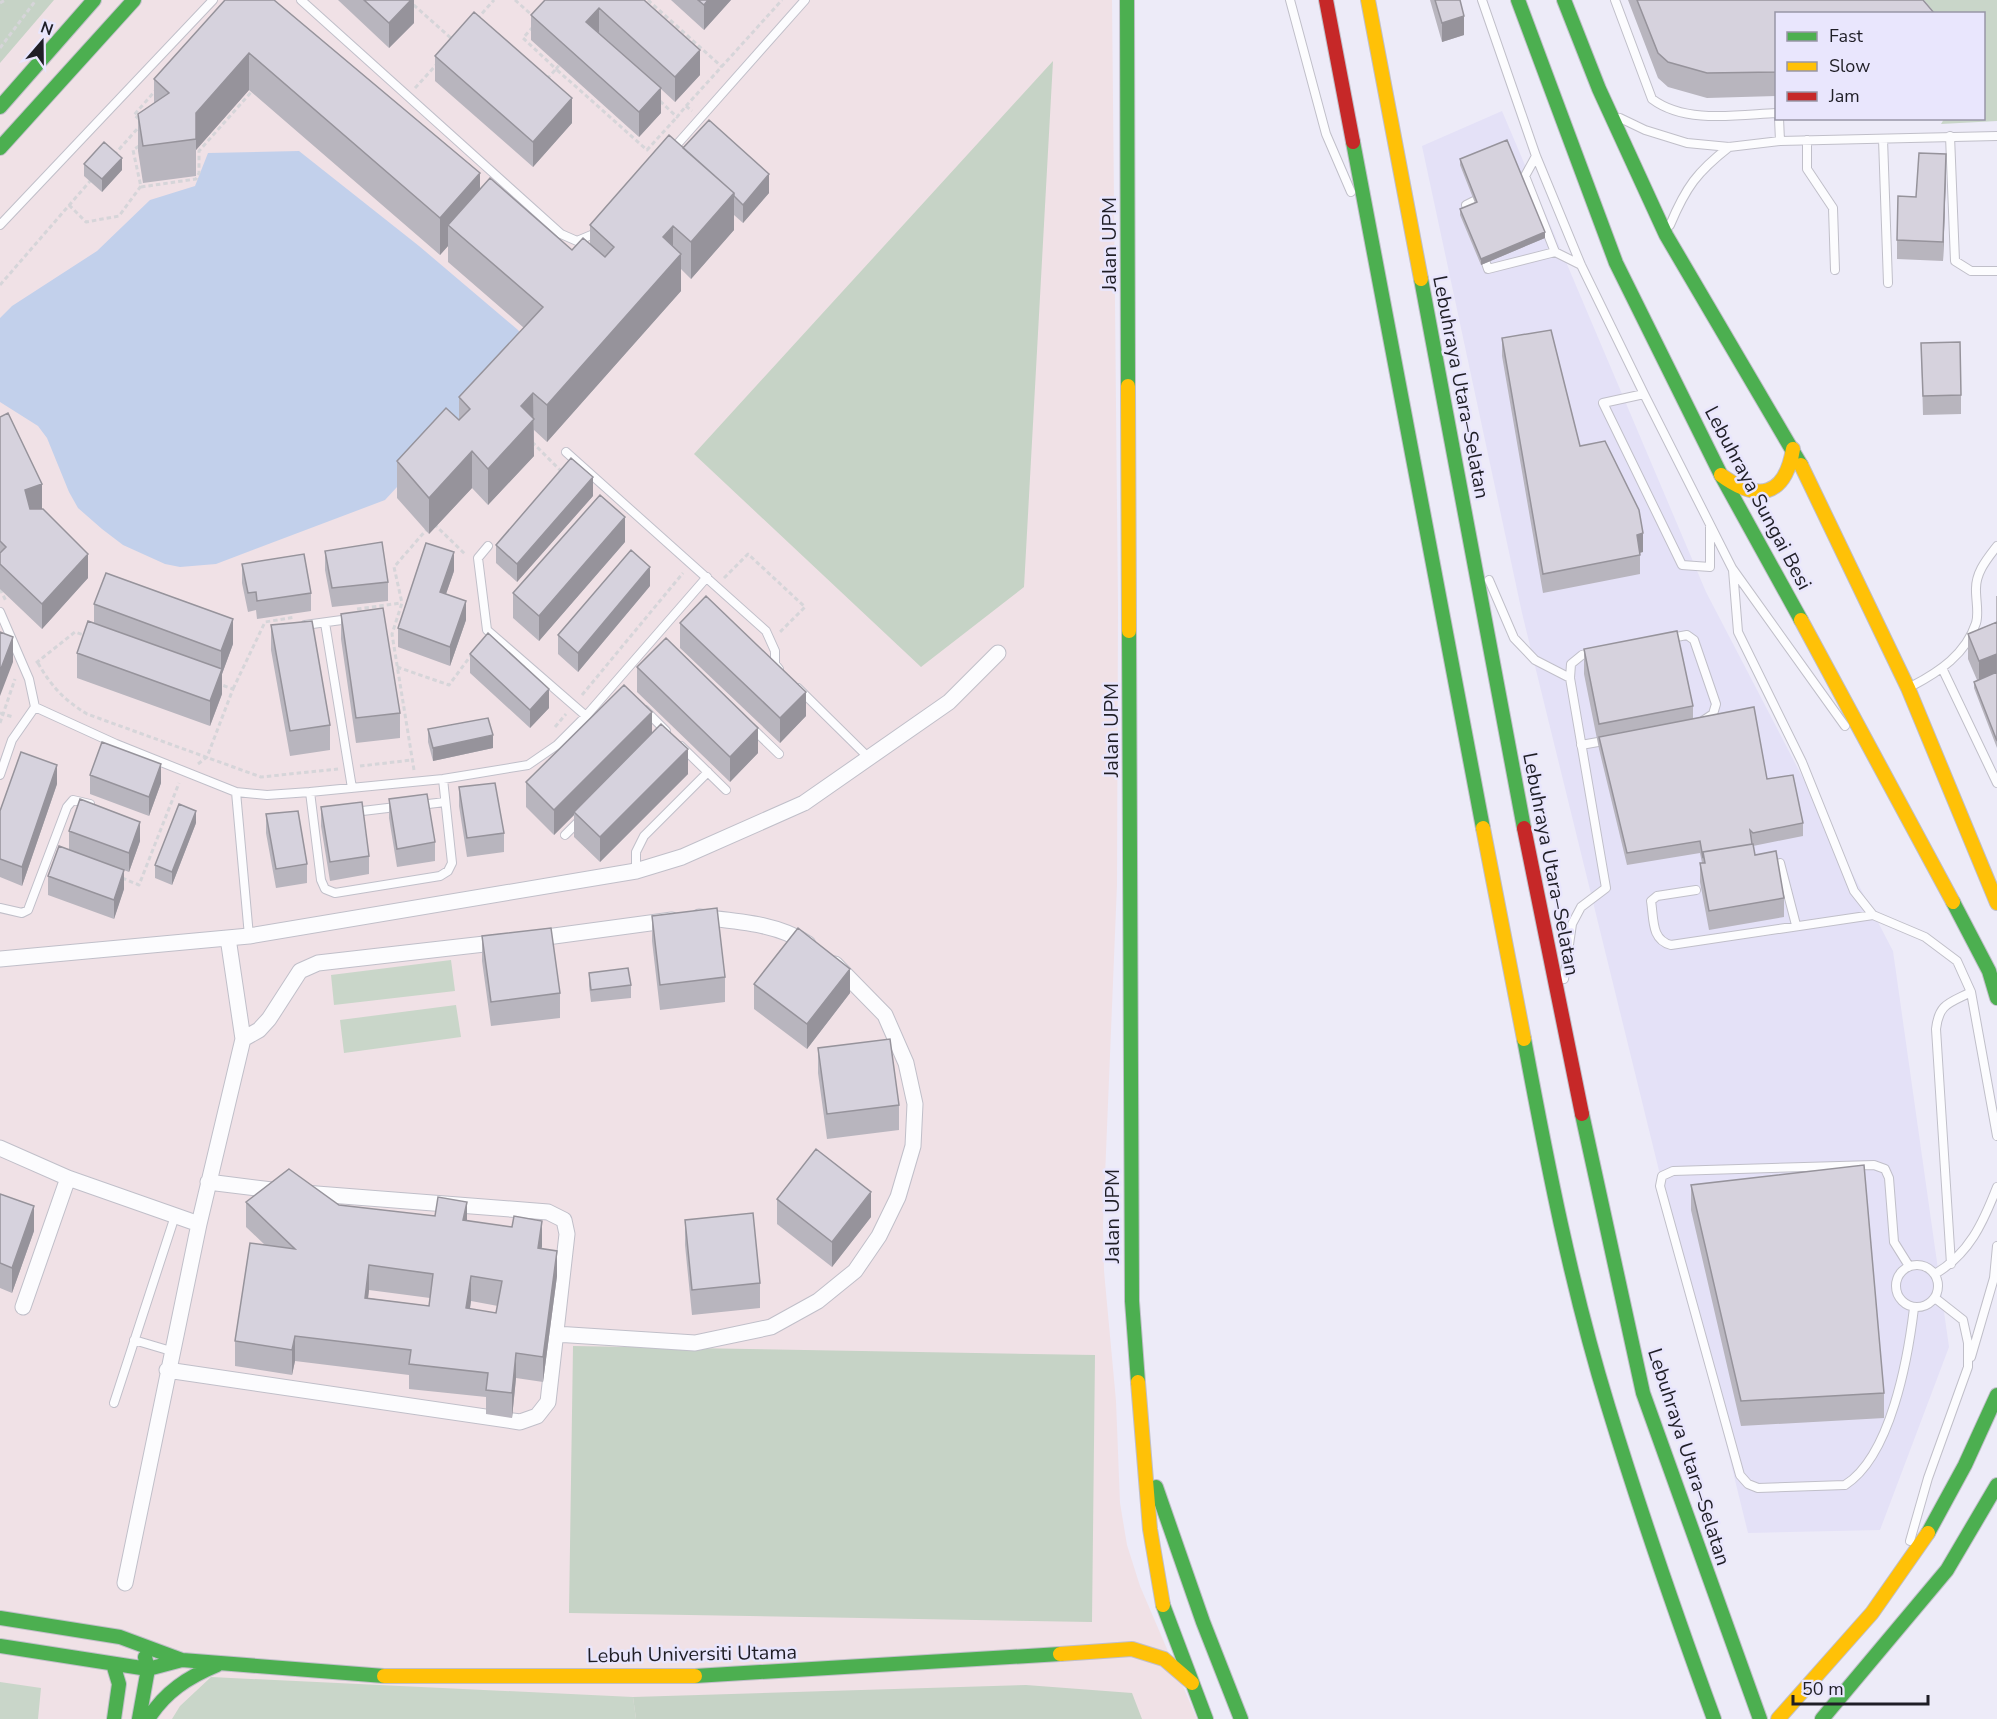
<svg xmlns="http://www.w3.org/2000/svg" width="1997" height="1719" font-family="'Nunito Sans',sans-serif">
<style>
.built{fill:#e4e1f7}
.education{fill:#f0e1e6}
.green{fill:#c9d6c9}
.forest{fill:#c6d3c6}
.water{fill:#c2d0eb}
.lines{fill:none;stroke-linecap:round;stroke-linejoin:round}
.lane-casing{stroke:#c0bfc9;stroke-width:10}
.street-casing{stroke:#c0bfc9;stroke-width:17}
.fast-casing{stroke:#c0bfc9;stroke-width:16}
.slow-casing{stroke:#c0bfc9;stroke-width:16}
.jam-casing{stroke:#c0bfc9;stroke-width:16}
.path{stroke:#d6d5d9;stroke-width:3;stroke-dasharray:4.5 3;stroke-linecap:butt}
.lane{stroke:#fcfcfe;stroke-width:8}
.street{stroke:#fcfcfe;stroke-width:15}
.fast{stroke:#4caf50;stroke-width:14}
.slow{stroke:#ffc107;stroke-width:14}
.jam{stroke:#c62828;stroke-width:14}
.wall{fill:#b8b5be;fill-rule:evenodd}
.shaded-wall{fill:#96939b}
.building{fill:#d6d2dd;stroke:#96939b;stroke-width:1.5;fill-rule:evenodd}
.labels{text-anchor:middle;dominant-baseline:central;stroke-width:5;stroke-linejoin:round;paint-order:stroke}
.street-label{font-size:20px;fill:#1f1e26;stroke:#e9e6fd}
</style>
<rect width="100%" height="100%" fill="#edebf8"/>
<path class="built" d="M1502,111L1706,592L1893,951L1949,1347L1880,1530L1748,1533L1522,613L1422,146Z"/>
<path class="education" d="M0,0H1112L1118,606L1117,885L1103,1225L1104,1271L1116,1401L1120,1503L1127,1545L1140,1586L1197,1719H0Z"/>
<path class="green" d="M1924,0H1997V121L1941,124L1944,119L1984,118V14L1935,13Z
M451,960L455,991L334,1005L331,975Z
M456,1005L461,1037L344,1053L340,1020Z
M211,1677L633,1697L636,1719H172L180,1706Z
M0,1682L41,1688L38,1719H0Z"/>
<path class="forest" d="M0,0H54L0,63Z
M1053,61L1024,587L921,667L694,454Z
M573,1346L1095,1355L1092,1622L569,1613Z
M1026,1685L1132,1693L1142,1719H636L633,1697Z"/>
<path class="water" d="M299,151L419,246L518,330L521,334L523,351L385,500L216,564L180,567L165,564L123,545L102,529L78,508L69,492L47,438L38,426L0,402V318L12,306L97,251L150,200L195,186L208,153Z"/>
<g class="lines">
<g class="lane-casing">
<path id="lane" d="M301,0L561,234L577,241L596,233
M1290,0L1326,134L1351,192
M1482,0L1536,156L1581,265L1644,394L1732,568L1845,726
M1615,0L1652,99C1685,124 1737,115 1776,113
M1620,118L1645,130L1687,143L1729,147L1780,141L1997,136
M1779,118L1780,141
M1950,136L1955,261L1971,271H1997
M1883,139L1888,283
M1807,140V169L1833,208L1835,270
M673,149L805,0
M1536,156L1525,176L1555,252L1581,265
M1468,212L1466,205L1474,201
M0,225L213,0
M1670,225C1686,187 1697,172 1729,147
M1486,263L1488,269L1555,252
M1644,394L1603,403L1682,565L1710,567V527
M566,452L766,631L775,651V664L779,669
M488,546L478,558L487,630L586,716
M1733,570L1738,632L1802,762L1854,891L1873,915L1925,937L1957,961L1971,992L1997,1136
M1489,580L1514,638L1535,660L1570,678
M0,612L29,679L35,707L116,744L236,792L267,795L310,792L443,779L528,765L557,745L586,716L707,577
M325,623L352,788
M305,625L349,619
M1671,638L1687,635L1694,640L1716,704L1713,714L1704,720
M1943,670L1997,783
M1912,686C1939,672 1966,654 1976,623C1979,614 1976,601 1976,591C1975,573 1987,559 1997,546
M798,688L870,759
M645,710L666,731
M752,728L779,754
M1581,745L1598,742
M681,746L726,790
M0,775L12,740L35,707
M236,792L249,936
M310,792L321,880L325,889L335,893L440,876L448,871L452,863L443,779
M420,805L445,802
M354,812L396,807
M565,835L581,819
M1780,863L1796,925
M636,871V852L644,836L708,772
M1696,890L1657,896L1651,901C1654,919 1651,940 1671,945L1873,915
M0,908L22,913L28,910L67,807L73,800L90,804
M1564,979L1572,924L1581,907L1606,888L1570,678L1571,664L1582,655L1594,652
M1951,1264L1936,1029C1939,1003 1950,1003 1971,992
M1896 1286a21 21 0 1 1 42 0a21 21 0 1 1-42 0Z
M1909,1266L1894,1242L1889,1178L1885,1169L1874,1165L1673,1171L1662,1176L1660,1186L1740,1475L1748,1484L1758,1488L1845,1485C1891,1456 1908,1358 1914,1308
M1935,1274C1969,1254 1983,1223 1997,1187
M134,1340L171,1351
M1971,1357L1994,1278L1997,1246
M114,1403L175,1216
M1910,1541L1928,1478L1968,1367V1343L1963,1320L1935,1298"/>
</g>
<g class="street-casing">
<path id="street" d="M699,917C734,921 778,923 808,944
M532,939L672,920
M0,959L249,936L636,871L682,857L804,803L949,702L998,653
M243,1039L259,1030L269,1019L300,971L318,963L502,942
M0,1148L68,1178L199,1224
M208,1182L280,1191
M23,1307L68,1178
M555,1334L695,1343L771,1327L818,1301L855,1271L879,1236L898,1197L913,1146L915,1104L906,1063L885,1015L835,964
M167,1370L520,1422L537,1416L548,1402L567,1234L564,1220L548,1212L304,1193
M125,1583L199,1224L243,1039L228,938"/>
</g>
<g class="fast-casing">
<path id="fast" d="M1127,0L1128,386
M1518,0L1616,263L1721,475L1801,620
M1564,0L1599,89L1666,235L1801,465
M0,107L94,0
M1353,142L1483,828
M0,148L134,0
M1421,279L1524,828
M1129,631L1132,1301L1138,1382
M1953,902L1989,971L1997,998
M1524,1039C1547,1162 1571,1286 1608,1406C1640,1511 1676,1615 1714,1719
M1582,1114L1643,1393L1760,1719
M1156,1487L1203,1622L1241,1719
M1928,1533L1965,1465L1997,1395
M1163,1605L1206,1719
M0,1618L120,1637L182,1660L384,1676
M0,1646L148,1669L182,1660
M113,1664L119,1684L114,1719
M695,1676L1060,1654
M139,1719L148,1669L145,1657
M148,1719C165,1692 188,1677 217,1665
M1822,1719L1947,1570L1997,1485"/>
</g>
<g class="slow-casing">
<path id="slow" d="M1368,0L1421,279
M1128,386L1129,631
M1801,465L1908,688L1997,903
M1721,475C1758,502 1785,497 1793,449
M1801,620L1953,902
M1483,828L1524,1039
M1138,1382L1150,1529L1163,1605
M1060,1654L1132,1649L1164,1659L1192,1683
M384,1676H695
M1778,1719L1872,1613L1928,1533"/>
</g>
<g class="jam-casing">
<path id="jam" d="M1326,0L1353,142
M1524,828L1582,1114"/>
</g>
<path class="path" d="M408,0L452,39
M515,0L534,17
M648,0L722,67
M0,3L5,0
M477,19L494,0
M533,27L523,38L556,69L561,63
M0,48L36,0
M547,79L556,69L647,150L677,117
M415,88L437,64
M660,101L677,117L686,106L692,111
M686,106L782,0
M139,119L134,115L155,91
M139,146L133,150L141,187
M114,155L139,127
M141,187L196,179L199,173V151L253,90
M69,205L86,222L119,216L141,186
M0,285L91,180
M532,442L561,471
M434,524L466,555
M724,578L748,554L805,607L780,632
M0,589L6,601
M357,609L401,603
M36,663L75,632L86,636
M38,663C51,686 64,700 87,714L261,777L338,769
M397,667L449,685L472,654
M233,689L265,622L295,617
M582,695L683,573
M0,713L13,717
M0,723L15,679
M555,727L566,714
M198,764L207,757L233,689L219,684
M360,766L412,760
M414,770L392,634L402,603L394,567L427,529
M122,878L139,885L179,783"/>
<use href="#lane" class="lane"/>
<use href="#street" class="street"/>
<use href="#fast" class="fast"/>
<use href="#slow" class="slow"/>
<use href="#jam" class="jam"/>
</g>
<path class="wall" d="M225,0L480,189L572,250L590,244V225L683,148L769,193L743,223L734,215V230L691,279L681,269V291L547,442L534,430V456L488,505L472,488L429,534L397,498V461L459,420V397L524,328L448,262V246L440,255L249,90L196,150V176L143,183L138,151V114L154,103V79Z
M338,0H414V23L389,48Z
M644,0L700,75L675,102L661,89V113L639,137L531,40V15Z
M671,0H731L704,30Z
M1430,0H1460L1464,35L1442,42Z
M1628,0H1923L1776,14V96L1707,98L1668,87L1658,78Z
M435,56L572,123L533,167L435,81Z
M1460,159L1545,238L1481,265L1460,215V209L1475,203L1460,165Z
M84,164L122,170L102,192L84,176Z
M1946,173L1943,261L1897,259V240L1916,197Z
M1502,338L1580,446L1643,552L1640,553V574L1543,593L1502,356Z
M1921,343L1961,395V414L1923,415Z
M0,417L42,509L88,578L42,629L0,589Z
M593,496L517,582L496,563V545Z
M625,542L539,641L513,618V593Z
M325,551L388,582V601L332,607L325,570Z
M242,564L311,593V611L257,619L256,610L248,612L242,583Z
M454,571L446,594L466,620L450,666L398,647V628Z
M650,586L578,672L558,654V635Z
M1996,596H1997V748L1974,688V682L1977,680L1968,659V634L1996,622Z
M94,604L233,644L222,674V694L210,726L77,678V653L94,623Z
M341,614L400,713V738L356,743L341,639Z
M680,623L806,716L780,743L680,648Z
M271,625L330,725V750L290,756L271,650Z
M1584,649L1693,706V719L1767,779L1803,823V836L1753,846L1755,855L1784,898V917L1709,930L1700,882V863H1702L1700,853L1627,865L1599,749L1584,674Z
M470,654L549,708L530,728L470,673Z
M637,667L758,753L730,782L637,692Z
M428,729L493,748L433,761L428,742Z
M652,733L688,774L600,862L574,837V815L554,835L526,807V782Z
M90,775L161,783L149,816L90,794Z
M57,784L22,886L0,877V811Z
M459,787L504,833V852L467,857L459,806Z
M389,799L435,842V861L397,867L389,818Z
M321,807L369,856V874L330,881L321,826Z
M266,814L307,864V883L276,888L266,833Z
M196,823L172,885L155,878V865Z
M69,831L140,841L129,872L69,850Z
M48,876L124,889L114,919L48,895Z
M652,916L725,977V1002L660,1010L652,941Z
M482,936L560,993V1018L491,1026L482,961Z
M589,973L631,985V998L591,1002L589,986Z
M754,984L850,993L807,1049L754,1009Z
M818,1048L899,1105V1130L827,1139L818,1073Z
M1691,1185L1884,1393V1418L1741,1426L1691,1210Z
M0,1194L34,1231L12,1293L0,1288Z
M777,1199L871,1217L832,1267L777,1224Z
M246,1202L339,1205L467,1220L542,1246L541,1248L557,1276L543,1382L516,1378L512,1418L486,1414V1397L409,1389V1375L295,1361L292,1375L235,1366V1341L265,1245L246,1227ZM369,1290L430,1298L429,1306L368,1298ZM471,1301L498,1306L496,1313L470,1309Z
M685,1220L760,1283V1308L692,1315L685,1245Z"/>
<path class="shaded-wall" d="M411,0H414V23L389,48V23Z
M708,0H731L704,30V5Z
M599,8V33L586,22Z
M1464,16V35L1442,42V23Z
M700,50V75L675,102V77Z
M249,53V90L196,150V113Z
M661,88V113L639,137V112Z
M572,98V123L533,167V142Z
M1946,154V173L1943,261V242Z
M122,158V170L102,192V179Z
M480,173V210L448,225V246L440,255V218Z
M769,174V193L743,223V205Z
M734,193V230L691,279V242Z
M673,226V262L681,254V291L547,442V405L663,237Z
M1545,232V238L1481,265V259Z
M533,393L534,456L488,505V469L521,406Z
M472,451V488L429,534V498Z
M593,477V496L517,582V564Z
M42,484V509L25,515V490Z
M625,517V542L539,641V616Z
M1643,533V552L1637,553V535Z
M454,552V571L440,611V592Z
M88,554V578L42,629V604Z
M650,567V586L578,672V653Z
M466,601V620L450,666V647Z
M233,619V644L222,674V694L210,726V701L221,671V651Z
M13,637V662L0,696V671Z
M1997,654V679L1979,686V661Z
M549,689V708L530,728V710Z
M806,692V716L780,743V718Z
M652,712V737L574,812V815L554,835V810Z
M758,728V753L730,782V757Z
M493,735V748L433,761V748Z
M688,749V774L600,862V837Z
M161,764V783L149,816V797Z
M57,765V784L22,886V867Z
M196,811V823L172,885V872Z
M140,822V841L129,872V853Z
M124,870V889L114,919V900Z
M850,969V993L807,1049V1024Z
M871,1192V1217L832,1267V1242Z
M467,1202V1226L463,1220Z
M34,1206V1231L12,1293V1268Z
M542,1221V1246L538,1273V1248Z
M557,1251V1276L543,1382V1357Z
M369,1265V1290L365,1323V1298Z
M471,1276V1301L466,1333V1308Z
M295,1336V1361L292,1375V1350Z
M516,1353V1378L512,1418V1393Z"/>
<path class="building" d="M225,0H274L480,173L440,218L249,53L196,113V139L143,146L138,114L169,93L154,79Z
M364,0H411L389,23Z
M545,0H644L700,50L675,77L599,8L586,22L661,88L639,112L531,15Z
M698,0H708L704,5Z
M1435,0H1460L1464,16L1442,23Z
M1637,0H1923L1935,14H1776V72L1707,73L1668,62L1658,53Z
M474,12L572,98L533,142L435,56Z
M709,120L769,174L743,205L734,196V193L683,148Z
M669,135L734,193L691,242L673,226L663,237L681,254L547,405L533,393L521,406L534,419L488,469L472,451L429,498L397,461L446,408L459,420L470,409L459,397L543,307L448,225L490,178L572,250L583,238L605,257L614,247L590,225Z
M1507,140L1545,232L1481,259L1460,209L1477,202L1460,159Z
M104,142L122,158L102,179L84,164Z
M1919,153L1946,154L1943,242L1897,240L1898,196L1916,197Z
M1551,330L1580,446L1605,441L1639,510L1643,533L1637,535L1640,555L1543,574L1502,338Z
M1960,342L1961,395L1923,396L1921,343Z
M8,413L42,484L25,490L30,509H43L88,554L42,604L0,564V553L6,547L0,541V417Z
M571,458L593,477L517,564L496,545Z
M600,495L625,517L539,616L513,593Z
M382,542L388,582L332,588L325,551Z
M426,543L454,552L440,592L466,601L450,647L398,628Z
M631,550L650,567L578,653L558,635Z
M304,554L311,593L257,601L256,592L248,593L242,564Z
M106,573L233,619L221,651L94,604Z
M706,596L806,692L780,718L680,623Z
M383,608L400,713L356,718L341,614Z
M88,621L222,669L210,701L77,653Z
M312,621L330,725L290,731L271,625Z
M1997,622V654L1979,661L1968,634Z
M1677,631L1693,706L1599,724L1584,649Z
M0,632L13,637L0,671Z
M488,633L549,689L530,710L470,654Z
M666,638L758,728L730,757L637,667Z
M1997,672V741L1974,682Z
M624,685L652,712L554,810L526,782Z
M1754,707L1767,779L1793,775L1803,823L1753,833L1750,830L1752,844L1703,852V858L1700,841L1627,853L1599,737Z
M488,718L493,735L433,748L428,729Z
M661,724L688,749L600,837L574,812Z
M102,742L161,764L149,797L90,775Z
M21,752L57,765L22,867L0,859V811Z
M495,783L504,833L467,838L459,787Z
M427,794L435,842L397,849L389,799Z
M80,799L140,822L129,853L69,831Z
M362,802L369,856L330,862L321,807Z
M179,804L196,811L172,872L155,865Z
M298,811L307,864L276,869L266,814Z
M1753,844L1755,855L1776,851L1784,898L1709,911L1700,863H1705L1703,852Z
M59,846L124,870L114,900L48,876Z
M717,908L725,977L660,985L652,916Z
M551,928L560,993L491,1002L482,936Z
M798,928L850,969L807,1024L754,984Z
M628,968L631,985L591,990L589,973Z
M890,1039L899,1105L827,1114L818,1048Z
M816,1149L871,1192L832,1242L777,1199Z
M1864,1165L1884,1393L1741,1401L1691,1185Z
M289,1169L339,1205L435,1216L438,1197L467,1202L463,1220L512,1227L514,1216L542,1221L538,1248L557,1251L543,1357L516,1353L512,1393L486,1390L488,1373L409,1364L411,1350L295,1336L292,1350L235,1341L250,1243L295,1249L246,1202ZM369,1265L433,1274L429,1306L365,1298ZM471,1276L502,1281L496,1313L466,1308Z
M0,1194L34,1206L12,1268L0,1263Z
M753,1213L760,1283L692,1290L685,1220Z"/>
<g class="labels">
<g class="street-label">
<text transform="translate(1109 244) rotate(-90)">Jalan UPM</text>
<text transform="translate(1461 387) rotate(79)">Lebuhraya Utara–Selatan</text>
<text transform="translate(1758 498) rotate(62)">Lebuhraya Sungai Besi</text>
<text transform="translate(1111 730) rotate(-90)">Jalan UPM</text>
<text transform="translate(1551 864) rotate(79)">Lebuhraya Utara–Selatan</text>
<text transform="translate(1112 1216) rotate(-90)">Jalan UPM</text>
<text transform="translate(1689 1457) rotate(72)">Lebuhraya Utara–Selatan</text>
<text transform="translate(692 1654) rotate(-1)">Lebuh Universiti Utama</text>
</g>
</g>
<rect x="1775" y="12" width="210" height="108" fill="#e9e6fd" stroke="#9896a7" stroke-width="1.5"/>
<rect x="1787" y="32" width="30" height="9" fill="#4caf50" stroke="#9896a7" stroke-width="1.5"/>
<text x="1829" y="42" font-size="18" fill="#1f1e26">Fast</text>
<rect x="1787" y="62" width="30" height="9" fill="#ffc107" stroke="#9896a7" stroke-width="1.5"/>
<text x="1829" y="72" font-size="18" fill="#1f1e26">Slow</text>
<rect x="1787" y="92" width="30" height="9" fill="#c62828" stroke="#9896a7" stroke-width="1.5"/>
<text x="1829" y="102" font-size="18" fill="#1f1e26">Jam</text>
<g transform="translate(42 42) rotate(20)" stroke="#e9e6fd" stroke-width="4.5" paint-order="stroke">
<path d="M0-4.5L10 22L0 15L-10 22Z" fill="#1f1e26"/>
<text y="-9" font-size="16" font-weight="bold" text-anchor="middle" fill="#1f1e26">N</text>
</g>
<path d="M1793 1695v9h135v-9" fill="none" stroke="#1f1e26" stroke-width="3"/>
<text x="1802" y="1695" font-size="18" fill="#1f1e26" stroke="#e9e6fd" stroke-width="4.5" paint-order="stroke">50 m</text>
</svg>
